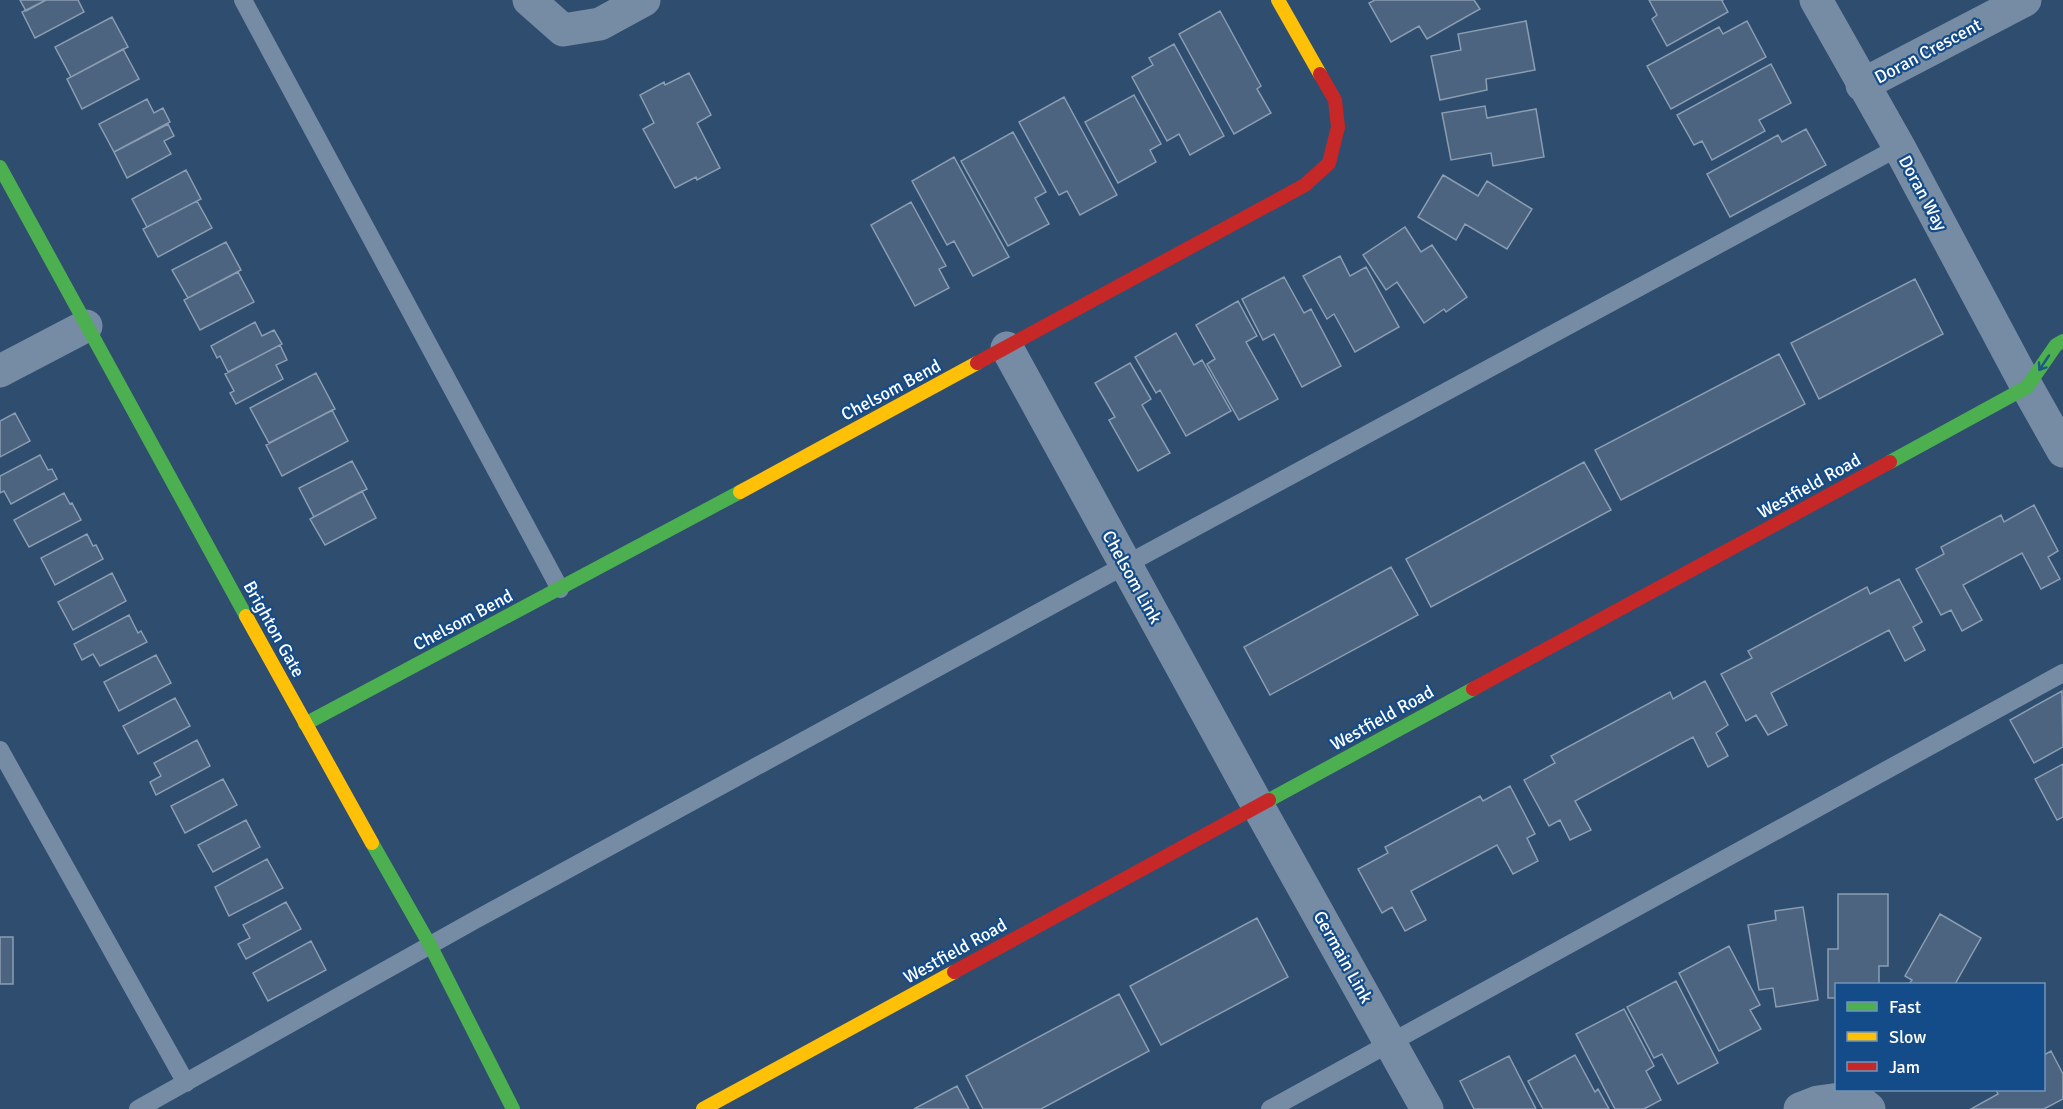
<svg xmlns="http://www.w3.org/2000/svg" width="2063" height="1109" font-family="Signika,sans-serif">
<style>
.building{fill:#4c6480;stroke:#8a9db2;stroke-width:1.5}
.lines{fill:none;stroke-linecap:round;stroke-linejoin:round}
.lane{stroke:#768ca4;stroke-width:18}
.street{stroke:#768ca4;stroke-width:33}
.fast{stroke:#4caf50;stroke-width:14}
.slow{stroke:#ffc107;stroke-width:14}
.jam{stroke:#c62828;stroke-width:14}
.oneway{stroke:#1c5b81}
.labels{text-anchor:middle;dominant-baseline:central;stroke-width:4.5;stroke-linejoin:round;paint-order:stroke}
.street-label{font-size:18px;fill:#fff;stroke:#144c8a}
</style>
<rect width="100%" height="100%" fill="#2f4d6f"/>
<path class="building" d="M20,0H46L26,11Z
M46,0H78L84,12L35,38L22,12Z
M1375,0H1474L1480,9L1427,39L1419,26L1391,42L1369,3Z
M1649,0H1723L1722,1L1728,12L1667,46L1652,19L1657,15Z
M1220,11L1261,86L1257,89L1271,113L1234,134L1179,34Z
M112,17L128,47L71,77L55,47Z
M1526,21L1535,70L1486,79L1487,90L1440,100L1431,56L1461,50L1458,34Z
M1747,21L1766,57L1671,109L1647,66L1719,27L1723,34Z
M1174,44L1224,136L1190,155L1179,134L1167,141L1132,77L1153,65L1149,58Z
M123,49L139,79L82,109L67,79Z
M1771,64L1791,103L1759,120L1765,131L1712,160L1702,141L1694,145L1677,115Z
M689,73L711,115L697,123L720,168L697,180L696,177L675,188L643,129L654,123L640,95L664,82L665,85Z
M1134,95L1161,144L1150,150L1156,162L1118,183L1085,122Z
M1064,97L1117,195L1080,215L1067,191L1059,195L1019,122Z
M147,99L154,113L163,108L170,122L114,152L99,124Z
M1485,106L1487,118L1536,109L1544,157L1493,166L1491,153L1451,160L1442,113Z
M168,124L174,136L164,141L171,154L127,178L114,152Z
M1806,129L1826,165L1730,217L1707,174L1778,135L1782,142Z
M1013,132L1046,192L1035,198L1049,224L1008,246L961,161Z
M954,157L1009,257L973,276L954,241L947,245L912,181Z
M186,170L201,199L147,227L132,199Z
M1443,175L1478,196L1487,181L1532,209L1507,249L1465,224L1456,240L1418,217Z
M197,201L212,228L158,257L143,229Z
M911,202L946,266L939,269L949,288L915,306L871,225Z
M1405,227L1421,252L1432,245L1467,297L1446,312L1444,309L1424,323L1397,282L1386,290L1363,255Z
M226,242L241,270L188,298L172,270Z
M1340,256L1350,276L1366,267L1399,327L1355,352L1334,314L1327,319L1303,276Z
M238,272L254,302L200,330L184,300Z
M1284,277L1304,313L1311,309L1341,366L1302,387L1274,334L1263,340L1242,299Z
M1915,279L1943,334L1819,399L1791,343Z
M1238,301L1257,336L1246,342L1278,399L1239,420L1207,364L1215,359L1196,325Z
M255,322L262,336L274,330L282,344L228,372L220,356L217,358L211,346Z
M1176,333L1194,365L1202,360L1231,411L1186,436L1160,390L1156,393L1135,357Z
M280,345L287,360L276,365L283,379L236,404L230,393L234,391L225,374Z
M1779,354L1805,404L1621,500L1595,450Z
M1130,363L1151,399L1142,405L1170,453L1138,471L1109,420L1115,417L1095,383Z
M316,373L335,409L269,443L250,408Z
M332,410L348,441L282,476L266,445Z
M15,413L30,441L0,457V421Z
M40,455L48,470L52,469L57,479L11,504L4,491L0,493V476Z
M352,461L367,489L314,517L299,488Z
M1584,462L1611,510L1431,607L1406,559Z
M362,491L376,518L325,545L310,519Z
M64,493L70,504L72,503L81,520L29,547L14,520Z
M2034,505L2058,551L2048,557L2060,579L2041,589L2022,553L1963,585L1982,620L1962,631L1951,610L1941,615L1916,569L1944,554L1941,547L2001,515L2004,522Z
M87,534L93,546L96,545L103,559L55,585L41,558Z
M1391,567L1418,615L1270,695L1244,647Z
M112,573L126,601L73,630L58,602Z
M1899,579L1922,622L1913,627L1925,650L1905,661L1889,630L1771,693L1787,725L1768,735L1756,715L1746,721L1721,674L1752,658L1748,651L1867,587L1870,594Z
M129,615L138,633L141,631L147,642L100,666L93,654L82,660L74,644Z
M156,655L171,683L119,711L104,682Z
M1705,681L1728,725L1716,733L1728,756L1708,767L1693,737L1575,801L1591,830L1570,840L1560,820L1549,826L1524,780L1555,763L1551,756L1670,692L1673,699Z
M2062,691L2063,747L2034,763L2010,720Z
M175,698L190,726L138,754L123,726Z
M197,740L210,766L156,795L150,782L161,776L154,763Z
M2063,764V817L2057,820L2035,779Z
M223,779L237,805L185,833L171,806Z
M1510,786L1535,834L1527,838L1538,861L1513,874L1497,845L1411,891L1426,920L1405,931L1392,907L1382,913L1358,869L1388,853L1385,847L1480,796L1483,801Z
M246,820L260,847L213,872L198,845Z
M267,859L283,888L229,916L215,887Z
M1838,894H1888V966H1879V984H1836V998H1828V949H1838Z
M286,902L301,929L246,959L238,944L250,938L243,925Z
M1803,907L1818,1000L1776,1007L1773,988L1759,990L1748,925L1776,920L1775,911Z
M1940,914L1981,938L1955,984H1909L1912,980L1905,976Z
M1257,918L1288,977L1161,1045L1130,986Z
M0,937H13V984H0Z
M311,941L326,970L268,1001L253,973Z
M1729,946L1760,1005L1750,1010L1761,1029L1719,1051L1679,973Z
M1676,981L1718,1063L1678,1084L1662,1054L1654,1058L1627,1007Z
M1119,994L1149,1051L1041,1109H983L966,1076Z
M1624,1009L1654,1066L1646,1071L1661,1100L1644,1109H1615L1576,1034Z
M2051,1051L2063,1074V1099L2044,1109H1971L1998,1094L1996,1090H2044V1055Z
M1575,1055L1595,1092L1598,1089L1609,1109H1543L1528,1081Z
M1509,1056L1536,1109H1474L1460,1081Z
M957,1086L969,1109H914Z"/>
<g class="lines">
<path class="lane" d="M243,0L560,589
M0,750L186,1083
M138,1109L475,920L1153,550L1899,147
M1270,1109L2063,673"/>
<path class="street" d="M529,0L563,30L600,24L644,0
M1816,0L1899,147L2027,387L2063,451
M1862,85L2025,0
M1007,348L1258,806L1427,1109
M0,371L86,326
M1800,1109L1818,1102L1854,1097L1869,1109"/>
<path class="fast" d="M0,167L246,616
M1890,462L2027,387L2056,345L2063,341
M305,724L740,492
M1269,800L1473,689
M372,843L430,945L513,1109"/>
<path class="slow" d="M1278,0L1320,74
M740,492L977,363
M246,616L372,843
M703,1109L954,972"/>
<path class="jam" d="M977,363L1305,185L1329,163L1338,127L1335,100L1320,74
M1473,689L1890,462
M954,972L1269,800"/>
</g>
<defs><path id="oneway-shaft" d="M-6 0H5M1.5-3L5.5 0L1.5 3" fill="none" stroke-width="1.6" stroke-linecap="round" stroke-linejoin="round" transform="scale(1.5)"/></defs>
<use class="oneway" href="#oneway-shaft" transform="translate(2044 363) rotate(124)"/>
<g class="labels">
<g class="street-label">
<text transform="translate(1928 51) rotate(-28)">Doran Crescent</text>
<text transform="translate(1923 193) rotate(62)">Doran Way</text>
<text transform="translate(891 390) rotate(-28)">Chelsom Bend</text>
<text transform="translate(1809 486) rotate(-29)">Westfield Road</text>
<text transform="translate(1132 577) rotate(61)">Chelsom Link</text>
<text transform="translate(463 620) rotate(-28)">Chelsom Bend</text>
<text transform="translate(274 629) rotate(61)">Brighton Gate</text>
<text transform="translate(1382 718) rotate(-29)">Westfield Road</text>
<text transform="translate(955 951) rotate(-29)">Westfield Road</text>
<text transform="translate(1343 957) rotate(61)">Germain Link</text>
</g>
</g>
<rect x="1835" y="983" width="210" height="108" fill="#144c8a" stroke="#7294b9" stroke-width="1.5"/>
<rect x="1847" y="1002" width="30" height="9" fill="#4caf50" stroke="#7294b9" stroke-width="1.5"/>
<text x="1889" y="1013" font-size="18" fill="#ffffff">Fast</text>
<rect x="1847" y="1032" width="30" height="9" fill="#ffc107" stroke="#7294b9" stroke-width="1.5"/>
<text x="1889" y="1043" font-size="18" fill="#ffffff">Slow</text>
<rect x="1847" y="1062" width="30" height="9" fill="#c62828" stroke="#7294b9" stroke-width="1.5"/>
<text x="1889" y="1073" font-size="18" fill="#ffffff">Jam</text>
</svg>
